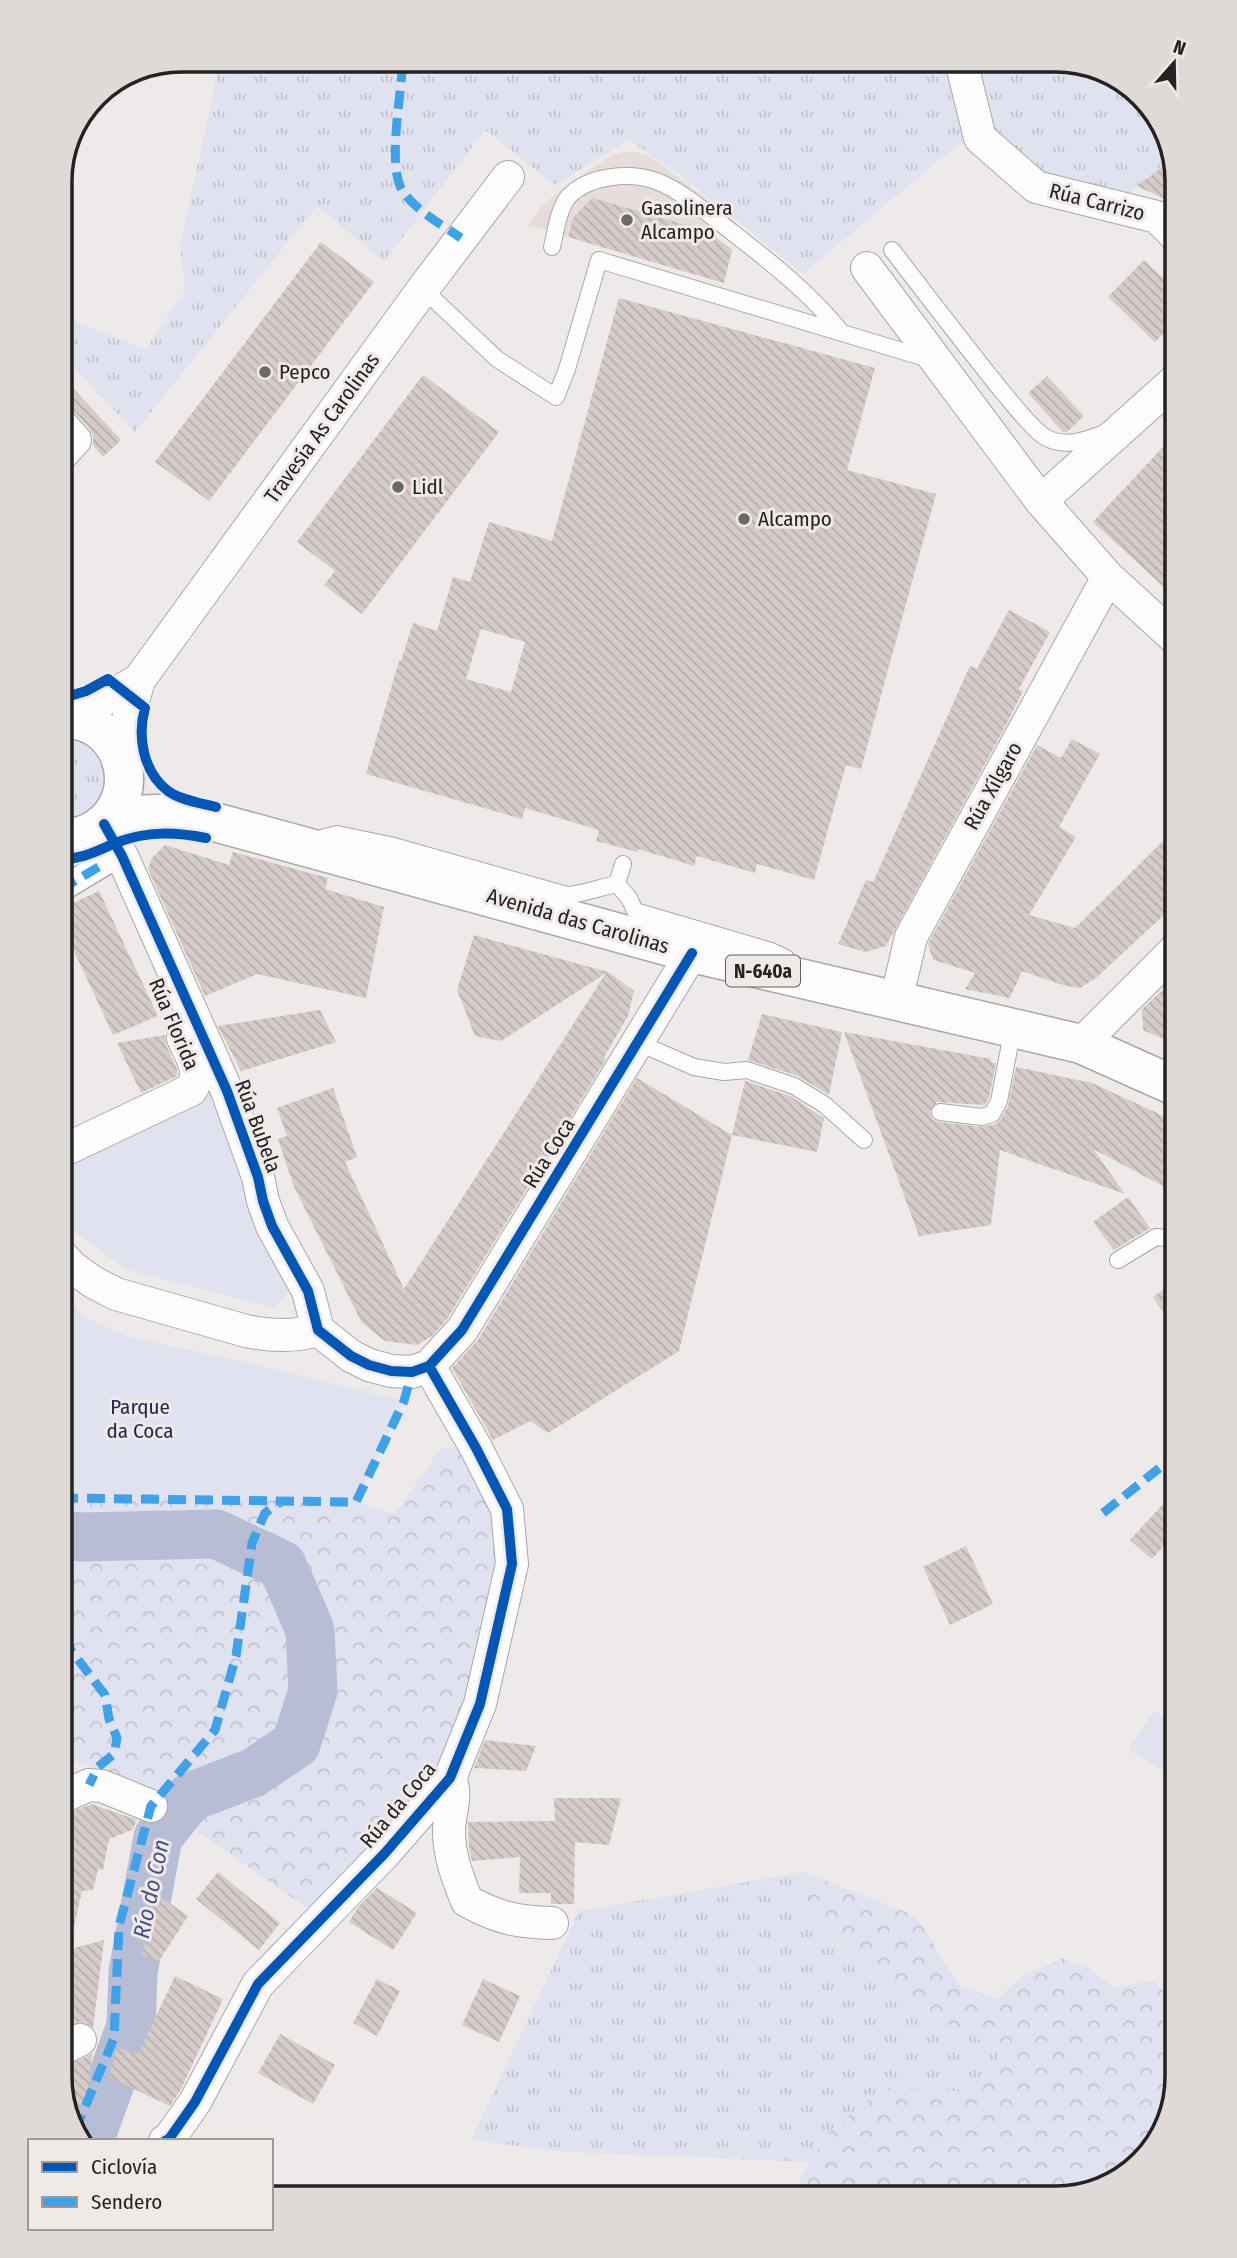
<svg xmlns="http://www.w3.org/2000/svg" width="1237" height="2258" font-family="'Fira Sans Condensed',sans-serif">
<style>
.built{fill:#e6dcd9}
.grass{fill:url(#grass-tufts)}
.forest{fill:url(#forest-crowns)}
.green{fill:#e0e2ef}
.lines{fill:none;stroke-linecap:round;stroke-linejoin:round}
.river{stroke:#b8bdd6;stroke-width:49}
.building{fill:url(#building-back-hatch);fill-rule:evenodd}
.service-casing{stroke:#aaa8a7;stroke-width:18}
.pedestrian-casing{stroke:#aaa8a7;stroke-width:27}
.minor-casing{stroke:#aaa8a7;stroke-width:34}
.primary-casing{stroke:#aaa8a7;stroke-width:41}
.service{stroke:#fcfcfc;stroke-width:16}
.pedestrian{stroke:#fcfcfc;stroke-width:24}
.minor{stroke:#fcfcfc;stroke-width:32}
.primary{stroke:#fcfcfc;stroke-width:38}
.quiet{stroke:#3ea2ea;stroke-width:9;stroke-dasharray:18 9;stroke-linecap:butt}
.cycleway-casing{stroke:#efe9e7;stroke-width:15}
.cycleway{stroke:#0057b8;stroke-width:10}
.poi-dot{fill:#6b6968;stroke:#efe9e7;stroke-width:2.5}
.labels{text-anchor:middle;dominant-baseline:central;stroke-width:6;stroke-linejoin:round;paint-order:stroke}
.shield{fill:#efe9e7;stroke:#625e5d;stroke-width:2}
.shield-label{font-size:19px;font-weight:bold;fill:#252322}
.street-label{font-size:21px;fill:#252322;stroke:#efe9e7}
.poi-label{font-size:21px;fill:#252322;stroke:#efe9e7;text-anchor:start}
.park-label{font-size:21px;fill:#222856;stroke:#efe9e7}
.water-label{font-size:23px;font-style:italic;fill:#465082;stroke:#efe9e7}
.rim{fill:none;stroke:#252322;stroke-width:3.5}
</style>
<defs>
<pattern id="grass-tufts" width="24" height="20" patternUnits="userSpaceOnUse" patternTransform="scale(1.75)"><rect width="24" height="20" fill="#e0e2ef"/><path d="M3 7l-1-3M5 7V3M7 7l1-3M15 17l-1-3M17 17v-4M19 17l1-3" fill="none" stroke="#c0c2cd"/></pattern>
<pattern id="forest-crowns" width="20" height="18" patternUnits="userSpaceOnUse" patternTransform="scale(1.75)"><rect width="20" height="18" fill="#e0e2ef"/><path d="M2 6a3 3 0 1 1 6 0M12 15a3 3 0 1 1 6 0" fill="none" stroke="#c0c2cd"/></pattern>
<pattern id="building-back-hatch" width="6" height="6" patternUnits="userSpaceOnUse" patternTransform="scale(1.75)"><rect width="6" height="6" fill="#d5cbc9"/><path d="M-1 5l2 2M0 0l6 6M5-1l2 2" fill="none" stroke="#b7aeac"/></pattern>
</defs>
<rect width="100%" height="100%" fill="#edeae9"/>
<path class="built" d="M624,152H637L651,157L726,214L711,233L732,250L724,283L528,225L542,206L563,188L612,155Z"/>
<path class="grass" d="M1064,60L1124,80L1168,134L1173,159L1137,186L1117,207L1036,187L980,138L956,146L803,274L680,175L629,140L555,185L485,130L384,262L317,206L135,432L60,353V316L146,349L185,290L180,246L217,76L211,68Z
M64,739C73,741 83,742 90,748C113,765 109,799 87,815C80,819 67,819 60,821V740Z
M804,1872L800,1913L849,1956L919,2005L953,2027L999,2046L998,2069L975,2092L829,2132L811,2162L565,2152L471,2140L579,1911Z"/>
<path class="forest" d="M441,1448H476L512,1564L450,1778L322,1918L127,1783L60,1754V1494L356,1502L395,1514Z
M804,1872L906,1912L917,1918L959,1985L997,1999L1019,1978L1063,1958L1089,1968L1113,1987L1153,1981L1177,2003V2077L1157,2144L1103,2189L1056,2198H789L829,2132L883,2088L975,2092L998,2069L999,2046C987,2041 972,2038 959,2031C902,1999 849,1956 800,1912Z"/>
<path class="green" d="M215,1092L249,1196L289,1294L273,1308L125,1269L75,1232L60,1196V1161Z
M60,1293L87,1318L129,1337L242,1361L404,1401L356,1502L60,1494Z
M1154,1711L1177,1723V1779L1128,1750Z"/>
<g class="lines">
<path class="river" d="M60,1535L81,1537L216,1534L282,1565L310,1630L313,1691L296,1744L253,1773L190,1797L158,1837L133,1972L131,2026L89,2141"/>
</g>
<path class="building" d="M1173,159L1178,181V205L1137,186Z
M592,198L707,231L732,250L724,283L568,237L573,218Z
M321,242L374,282L209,501L155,462Z
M1144,260L1178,293V319L1155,342L1108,297Z
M619,298L875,368L847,470L936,494L861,769L846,765L814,880L757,864L755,873L697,856L694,866L638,849L637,852L596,841L599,830L525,808L522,819L366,774L399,661H401L413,623L437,631L453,577L470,582L489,522L552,541ZM481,629L525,642L511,692L466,679Z
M60,374L121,440L103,457L93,445V436L89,428L73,410L60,405Z
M423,375L499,432L362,614L324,585L335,571L297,542Z
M1047,376L1084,416L1067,432H1063L1028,393Z
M1178,431V600L1093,522Z
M1009,610L1050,632L1019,689L1023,691L1005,727L886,946L865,952L838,944L866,880L873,882L970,666L977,669Z
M1072,739L1100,754L1059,827L1076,837L1029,915L1075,928L1178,826V902L1097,977L1080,988L1066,986L1022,971L1010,998L965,989L975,973L933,960L928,944L1037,745L1061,758Z
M165,845L229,865L233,852L328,878L325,889L384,907L366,998L257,974L205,996L148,869L152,858Z
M99,891L158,1016L113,1035L73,949L60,955V909Z
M474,935L608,972L634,991L628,1016L604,1057L606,1059L447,1319L432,1336L417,1345L385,1341L362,1323L294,1187L278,1139L287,1136L277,1108L333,1088L357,1157L345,1162L404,1289L606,973L501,1041L475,1036L457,990Z
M1178,976V1045L1143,1030L1142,1009Z
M320,1010L336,1042L241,1071L218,1026Z
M762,1014L842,1032L829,1095L798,1076L748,1060Z
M844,1032L991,1059V1062L996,1063L989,1097L985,1105L937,1102L930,1111L933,1120L939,1122L981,1127L996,1124L1001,1119L1008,1106L1016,1067L1092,1083L1157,1113L1178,1126V1194L1093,1149L1125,1194L1000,1150L991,1225L919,1236Z
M165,1035L166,1045L177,1069V1076L141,1093L117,1043Z
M637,1078L732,1135L679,1351L548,1433L530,1421L493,1440L452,1368L478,1340Z
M745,1081L790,1096L824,1118L817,1152L732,1135Z
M1128,1197L1150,1228L1114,1250L1093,1222Z
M1177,1280V1331L1153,1297Z
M1177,1489V1531L1152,1559L1130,1540Z
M966,1546L993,1604L950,1625L923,1567Z
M485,1740L536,1746L526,1771L474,1768Z
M554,1798H621L609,1845L575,1842L574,1904H551V1893H519L520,1857L472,1861L469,1847L468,1822L555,1821Z
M92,1804L137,1820L132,1830L109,1839L103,1870L98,1869L93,1890L82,1891L69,1949L60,1948V1893L68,1858L60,1855V1816Z
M218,1872L280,1923L259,1950L196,1899Z
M377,1888L417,1913L393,1950L349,1922L358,1907Z
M158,1895L188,1916L159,1961L142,1954Z
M104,1940L93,2028L80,2022L60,2028V1952Z
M175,1976L223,1999L180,2091L170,2106L109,2077L117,2048L138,2054Z
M377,1979L400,1991L377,2036L353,2023Z
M483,1979L520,1996L499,2042L462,2025Z
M280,2034L335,2065L313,2104L258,2073Z
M92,2054L88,2089L72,2127L69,2124L60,2069Z"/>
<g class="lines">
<g class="service-casing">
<path id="service" d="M552,247C556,231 558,209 569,196C590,175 630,172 656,181C680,190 702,209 723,225C765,258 809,291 842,333
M892,250C928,297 964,344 1001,390C1013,404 1031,428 1045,437C1064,448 1084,441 1102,434
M423,289L497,359L556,397L567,369L599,260L932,360
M314,840L337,834L390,845L567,895C585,894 600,887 617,884L629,898L635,911L771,951L786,958L789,966
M617,884L623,864
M639,1043L694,1067L724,1072L747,1070L794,1086L825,1105L864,1140
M940,1112L982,1117L992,1114L999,1101L1013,1028
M1118,1260L1156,1237L1177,1239"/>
</g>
<g class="pedestrian-casing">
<path id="pedestrian" d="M60,890L105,863"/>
</g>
<g class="minor-casing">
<path id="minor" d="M961,61L980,138L1036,187L1157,217L1177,237
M867,268L1041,501L1108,577L1177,640
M60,456L75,440L60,423
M1041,501L1177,379
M70,719L139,680
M122,760L129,715L139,680L423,289L508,177
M104,824L122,856L227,1091L258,1177L263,1201L272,1226L308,1291L318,1330L351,1356L369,1365L391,1371L412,1372L429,1366L462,1330L692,953
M896,1001L911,937L1108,577
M1081,1044L1177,948
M60,1152L191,1090C203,1072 191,1056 183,1038
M60,1254L72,1267L93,1282L116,1294L246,1331C271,1336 293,1337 318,1330
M450,1778C458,1796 449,1813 449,1832C449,1856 458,1879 467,1901C498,1918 517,1922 552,1923
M60,1798L89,1785L102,1786L151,1806
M60,2050L80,2040
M165,2141L169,2139L195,2102L258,1984L385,1853L450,1778L480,1704L512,1564L507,1509L476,1448L429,1366"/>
</g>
<g class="primary-casing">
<path id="primary" d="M112,816L178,813L211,821L692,953L1081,1044L1177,1087
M60,837C73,839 85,836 96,829C149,795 121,713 60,720"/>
</g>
<use href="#service" class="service"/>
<use href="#pedestrian" class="pedestrian"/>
<use href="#minor" class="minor"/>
<use href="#primary" class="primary"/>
<path class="quiet" d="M397,66L402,72C400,100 388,167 402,190C416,211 441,224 461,238
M60,890L105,863
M60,1498L356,1502L404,1401L412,1372
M1103,1513L1177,1454
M60,1640L67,1645L105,1695L109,1719L117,1738L114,1754L98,1767L89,1785
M75,2131L114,2038L119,1926L151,1806L215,1730L236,1656L252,1543L265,1513L282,1501"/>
<g class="cycleway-casing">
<path id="cycleway" d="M60,699L86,691L108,679L145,708C137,736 143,772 168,791C180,800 201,803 216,807
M104,824L122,856L227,1091L258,1177L263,1201L272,1226L308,1291L318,1330L351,1356L369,1365L391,1371L412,1372L429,1366L462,1330L692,953
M60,859C82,860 98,850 118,842C148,831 175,832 206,838
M165,2141L169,2139L195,2102L258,1984L385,1853L450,1778L480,1704L512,1564L507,1509L476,1448L429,1366"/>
</g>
<use href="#cycleway" class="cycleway"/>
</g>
<g class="poi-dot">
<circle cx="627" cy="220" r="7"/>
<circle cx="265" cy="372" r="7"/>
<circle cx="398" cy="487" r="7"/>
<circle cx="744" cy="519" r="7"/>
</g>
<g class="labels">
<rect class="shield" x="726" y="955.5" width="74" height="31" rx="5"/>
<g class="shield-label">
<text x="763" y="971">N-640a</text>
</g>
<g class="street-label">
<text transform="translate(1097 202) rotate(14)">Rúa Carrizo</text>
<text transform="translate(322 428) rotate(-54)">Travesía As Carolinas</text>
<text transform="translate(993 786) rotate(-61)">Rúa Xílgaro</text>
<text transform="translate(578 921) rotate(16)">Avenida das Carolinas</text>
<text transform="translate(174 1024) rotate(67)">Rúa Florida</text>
<text transform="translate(258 1126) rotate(70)">Rúa Bubela</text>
<text transform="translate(549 1153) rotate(-58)">Rúa Coca</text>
<text transform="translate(398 1805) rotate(-50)">Rúa da Coca</text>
</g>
<g class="poi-label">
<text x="641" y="208">Gasolinera<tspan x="641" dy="24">Alcampo</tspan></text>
<text x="279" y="372">Pepco</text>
<text x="412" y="487">Lidl</text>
<text x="758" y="519">Alcampo</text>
</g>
<g class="park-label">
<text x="140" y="1407">Parque<tspan x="140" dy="24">da Coca</tspan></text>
</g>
<g class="water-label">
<text transform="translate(151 1889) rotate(-78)">Río do Con</text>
</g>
</g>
<path d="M0 0H1237V2258H0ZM181 72H1056A109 109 0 0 1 1165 181V2077A109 109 0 0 1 1056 2186H181A109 109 0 0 1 72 2077V181A109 109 0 0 1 181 72Z" fill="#dfd9d7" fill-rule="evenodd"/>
<path class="rim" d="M181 72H1056A109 109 0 0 1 1165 181V2077A109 109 0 0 1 1056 2186H181A109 109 0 0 1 72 2077V181A109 109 0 0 1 181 72Z"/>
<rect x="28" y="2139" width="245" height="91" fill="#efe9e7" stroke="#9e9a98" stroke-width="2"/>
<rect x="42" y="2162" width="35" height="10" fill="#0057b8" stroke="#9e9a98" stroke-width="2"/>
<text x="91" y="2174" font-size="21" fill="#252322">Ciclovía</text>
<rect x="42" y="2197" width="35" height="10" fill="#3ea2ea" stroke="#9e9a98" stroke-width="2"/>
<text x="91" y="2209" font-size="21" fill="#252322">Sendero</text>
<g transform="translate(1174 63) rotate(20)" stroke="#efe9e7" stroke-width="5" paint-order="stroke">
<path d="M0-5L12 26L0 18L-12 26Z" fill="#252322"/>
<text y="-10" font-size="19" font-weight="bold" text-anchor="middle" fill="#252322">N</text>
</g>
</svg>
